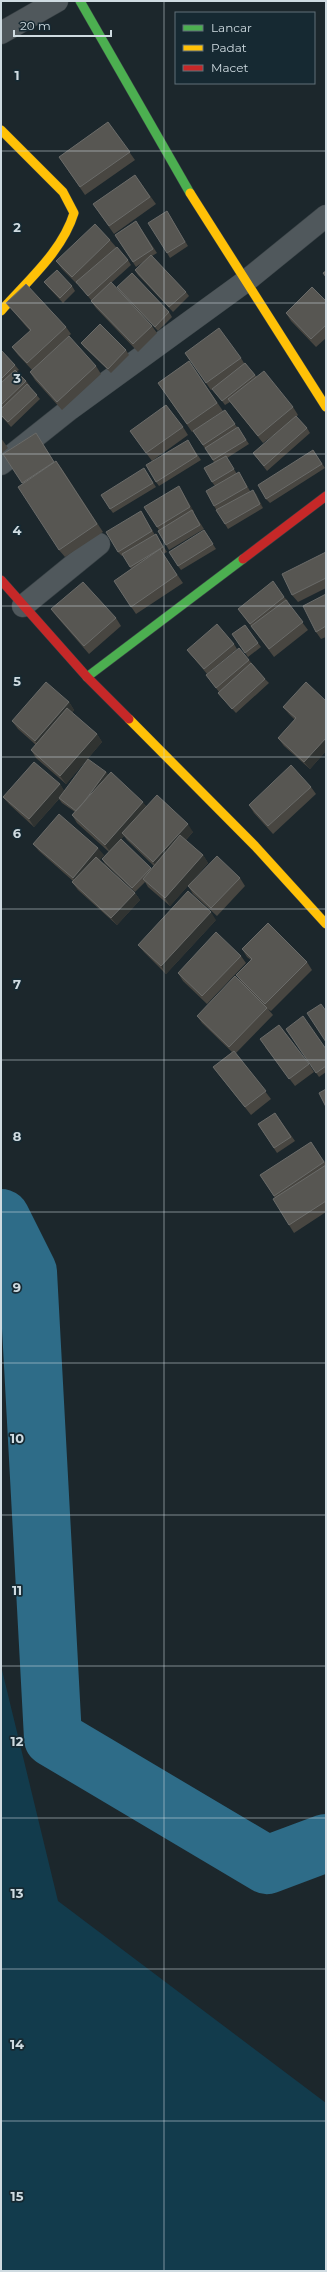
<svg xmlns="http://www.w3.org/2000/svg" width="327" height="2272" font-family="Montserrat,sans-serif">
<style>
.green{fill:#123b4c}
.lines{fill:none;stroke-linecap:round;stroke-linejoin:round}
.river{stroke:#2e6c88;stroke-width:58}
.street-casing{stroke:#384145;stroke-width:23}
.fast-casing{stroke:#384145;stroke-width:10}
.slow-casing{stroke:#384145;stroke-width:10}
.jam-casing{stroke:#384145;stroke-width:10}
.street{stroke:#50585c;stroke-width:22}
.fast{stroke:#4caf50;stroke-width:9}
.slow{stroke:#ffc107;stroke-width:9}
.jam{stroke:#c62828;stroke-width:9}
.wall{fill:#484641;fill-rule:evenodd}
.shaded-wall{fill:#303331}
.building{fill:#575652;stroke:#6a6b69}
.grid{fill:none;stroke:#cfdbe1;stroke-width:1;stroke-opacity:0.55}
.grid-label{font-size:13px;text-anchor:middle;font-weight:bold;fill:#cfdbe1;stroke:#162932;stroke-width:3.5;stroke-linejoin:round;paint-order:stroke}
</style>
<rect width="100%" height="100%" fill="#1c272c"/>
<path class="green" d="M1,1666L58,1901L326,2103V2271H1Z"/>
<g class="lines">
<path class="river" d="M1,1218L28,1272L53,1738L267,1865L326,1843"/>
<g class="street-casing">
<path id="street" d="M1,33L57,1
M1,464L70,409L246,281L326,216
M23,606L99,544"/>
</g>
<g class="fast-casing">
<path id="fast" d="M80,1L190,193
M87,677L243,559"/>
</g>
<g class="slow-casing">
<path id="slow" d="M1,130L63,192L74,213C62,252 27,281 1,311
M190,193L326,407
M129,719L255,846L326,924"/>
</g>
<g class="jam-casing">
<path id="jam" d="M243,559L326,496
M1,580L87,677L129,719"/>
</g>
<use href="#street" class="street"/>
<use href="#fast" class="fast"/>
<use href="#slow" class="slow"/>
<use href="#jam" class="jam"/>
</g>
<path class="wall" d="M108,122L135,160L85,195L59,157Z
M135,175L156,204L114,234L93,204Z
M170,216L188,246L170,258L167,253Z
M136,221L157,253L152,256L186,292L189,296L173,312L138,275L135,270L143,262L136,267L115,235Z
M110,240L116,247L128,260L131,265L111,283L152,326L157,333L138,352L96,308L91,301V300L78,284H77L62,269L56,261Z
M44,282L72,286L75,291L63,303L48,287Z
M117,287L169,312L172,317L158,331L120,292Z
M326,301V338L316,347L291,321L286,313Z
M6,303L66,327L71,334L51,353L96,366L101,374L62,410L35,380L30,372L32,370L18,355L12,347L30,331Z
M81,343L126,350L129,355L111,373L84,347Z
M1,350L15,365L19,370L17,371L26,381L30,386H29L40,399L11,427L1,416Z
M185,353L241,358L244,363H245L256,376L293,407L298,415L296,417L307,428L310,433L267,471L253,453L278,432L263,443L230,402L225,405L213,389L211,390Z
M189,361L223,411L192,432L158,383Z
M225,410L237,427L241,432L249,444L227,458L237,474L239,472L242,477L250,491L256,494L263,508L228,529L214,506L215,486L212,482L214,462L206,450L193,431Z
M183,427L188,435L152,461L130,431Z
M36,433L55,463L56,461L62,469L103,532L65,557L59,550L23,484L3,454Z
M1,438L8,448L1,454Z
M191,445L201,460L159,486L156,482Z
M313,450L325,468L270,503L266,499Z
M147,473L156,487L113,513L110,509Z
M182,491L194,512H193L204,529L169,550L166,545L159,530L157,527Z
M141,511L155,535L156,534L159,539L167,552L163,554L183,583L136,614L114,581L131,569L123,555L122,556L118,552Z
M204,530L216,549L181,570L178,566Z
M326,552V588L298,602L292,595Z
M326,594V637L321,639L316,632Z
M284,597L288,601L287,602L308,630L274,657L238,609Z
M51,609L116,618L121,626L89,654L57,617Z
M245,625L261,647L248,657L232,634Z
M234,644L237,649L207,674L187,650Z
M249,660L265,679L269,683L236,713L221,697L218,693L219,692L206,675Z
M326,701V751L310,769L284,746L278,738L295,720L289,714L283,707Z
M69,702L74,710L72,713L97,734L102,742L66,784L36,758L31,750L36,745L18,729L12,721Z
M106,772L108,775L146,806L193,832L186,840L203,855L208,863L170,906L148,887L145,882L135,892L105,864L102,859L109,852L77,823L72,815L75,812L62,803L59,799L34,827L9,804L3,797L60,784L64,791ZM124,836L127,840L154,866L151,869L121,839Z
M311,787L316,794L273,834L254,813L249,805Z
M33,844L104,855L99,860L135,893L140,900L117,925L78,890L72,882L73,881L39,851Z
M240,878L245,886L217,916L193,894L188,886Z
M216,920L166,974L144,952L138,945Z
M242,949L307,962L312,970L271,1011L268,1009L273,1015L236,1053L271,1099L251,1115L213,1067L232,1052L202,1023L197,1016L257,998L242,983L236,975L251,960L247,957Z
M241,956L246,963L207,1004L183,981L178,973Z
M286,1029L326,1049V1072L319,1077Z
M265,1047L309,1064L314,1072L295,1086Z
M275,1113L295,1141L277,1153L258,1124Z
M311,1142L326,1164V1212L294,1233L289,1225L275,1198L260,1175Z"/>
<path class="shaded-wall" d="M179,486L182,491L194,512L190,507Z
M253,490L256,494L263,508L260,504Z
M69,702L74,710L40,749L35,741Z
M97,734L102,742L66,784L60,776Z
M326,738V751L310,769L304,762Z
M106,772L110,777L77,811Z
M60,784L65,792L34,827L29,819Z
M143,802L148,809L122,833L124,836L110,852L105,845Z
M188,824L193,832L158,869L153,862Z
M98,848L104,855L78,885L73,878Z
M203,855L208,863L170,906L165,898Z
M135,893L140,900L117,925L111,918Z
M211,912L216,920L166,974L161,966Z"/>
<path class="building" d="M108,122L130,152L80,187L59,157Z
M135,175L150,197L109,226L93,204Z
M167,211L185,242L167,253L148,223Z
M136,221L153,249L133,262L115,235Z
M95,224L110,240L72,277L56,261Z
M117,247L128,260L88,296L76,282Z
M151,255L186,292L169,307L135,270Z
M57,270L72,286L60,298L44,282Z
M326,271V277L323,273Z
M132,273L169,312L155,327L117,287Z
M111,282L152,326L133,344L91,301Z
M26,284L66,327L27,363L12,347L31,330L6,303Z
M312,287L326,301V325L311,339L286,313Z
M100,324L126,350L108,369L81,343Z
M219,328L241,358L206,383L185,353Z
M69,336L96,366L57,402L30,372Z
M1,350L15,365L1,379Z
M189,361L217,403L187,424L158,383Z
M245,363L255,375L222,401L212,389Z
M15,370L26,381L1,405V383Z
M264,371L293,407L258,436L228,399Z
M27,384L37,395L8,422L1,415V409Z
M166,405L183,427L146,453L130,431Z
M225,410L235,424L203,445L193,431Z
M296,416L307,428L264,466L253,453Z
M238,427L246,440L213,460L205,448Z
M36,433L54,462L22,483L3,454Z
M188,440L197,456L156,482L146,465Z
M313,450L322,464L266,499L258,485Z
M226,456L234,469L212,482L204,468Z
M56,461L97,524L59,550L18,487Z
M144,468L153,483L110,509L101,495Z
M239,472L247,487L214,506L206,491Z
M179,486L190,507L157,527L144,507Z
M253,490L260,504L225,524L216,510Z
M192,510L200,525L166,545L158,531Z
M141,511L152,531L118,552L106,532Z
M204,530L213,544L178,566L169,552Z
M156,534L163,547L130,567L122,554Z
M160,549L177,575L131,607L114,581Z
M326,552V578L292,595L282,574Z
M273,581L284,597L250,624L238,609Z
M83,582L116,618L84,646L51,609Z
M326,594V626L316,632L303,606Z
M286,600L303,622L269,649L251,626Z
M217,624L234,644L204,669L187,650Z
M245,625L258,643L245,653L232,634Z
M239,648L249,660L216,688L206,675Z
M251,663L265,679L232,709L218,693Z
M46,682L69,702L35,741L12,721Z
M306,682L326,701V738L304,762L278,738L296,718L283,707Z
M67,708L97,734L60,776L31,750Z
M88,759L106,772L84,802L76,811L59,798Z
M34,762L60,784L29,819L3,797Z
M291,765L311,787L268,826L249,805Z
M111,772L143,802L105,845L72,815Z
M157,795L188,824L153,862L122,833Z
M59,814L98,848L73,878L33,844Z
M180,835L203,855L165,898L143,879Z
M121,839L151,868L132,888L102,859Z
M217,856L240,878L211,908L188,886Z
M96,857L135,893L111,918L72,882Z
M188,891L211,912L161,966L138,945Z
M268,923L307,962L265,1004L236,975L252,959L242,949Z
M216,932L241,956L202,996L178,973Z
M235,976L267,1008L229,1047L197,1016Z
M321,1004L326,1011V1042L307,1013Z
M303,1016L326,1049V1066L316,1073L286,1029Z
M279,1025L309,1064L289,1079L260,1039Z
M234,1051L266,1091L245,1107L213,1067Z
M326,1089V1107L319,1093Z
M275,1113L291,1137L274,1148L258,1124Z
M311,1142L324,1162L274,1196L260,1175Z
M326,1165V1201L289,1225L273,1199Z"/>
<path class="grid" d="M164,1V2271M1,151H326M1,303H326M1,454H326M1,606H326M1,757H326M1,909H326M1,1060H326M1,1212H326M1,1363H326M1,1515H326M1,1666H326M1,1818H326M1,1969H326M1,2121H326"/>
<g class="grid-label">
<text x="17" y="80">1</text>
<text x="17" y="232">2</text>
<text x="17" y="383">3</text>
<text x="17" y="535">4</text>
<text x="17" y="686">5</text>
<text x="17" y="838">6</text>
<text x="17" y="989">7</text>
<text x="17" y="1141">8</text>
<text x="17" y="1292">9</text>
<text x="17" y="1443">10</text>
<text x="17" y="1595">11</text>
<text x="17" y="1746">12</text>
<text x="17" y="1898">13</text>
<text x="17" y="2049">14</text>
<text x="17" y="2201">15</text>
</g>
<rect width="327" height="2272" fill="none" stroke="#cfdbe1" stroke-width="4"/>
<rect x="175" y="12" width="140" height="72" fill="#162932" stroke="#607078"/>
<rect x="183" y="25" width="20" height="6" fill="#4caf50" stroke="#607078"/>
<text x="211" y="32" font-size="12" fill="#cfdbe1">Lancar</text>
<rect x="183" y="45" width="20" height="6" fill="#ffc107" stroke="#607078"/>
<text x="211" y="52" font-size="12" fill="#cfdbe1">Padat</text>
<rect x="183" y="65" width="20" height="6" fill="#c62828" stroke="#607078"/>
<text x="211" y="72" font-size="12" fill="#cfdbe1">Macet</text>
<path d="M14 30v6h97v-6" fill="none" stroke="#cfdbe1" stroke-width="2"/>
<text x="20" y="30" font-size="12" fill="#cfdbe1" stroke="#162932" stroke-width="3" paint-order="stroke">20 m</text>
</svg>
